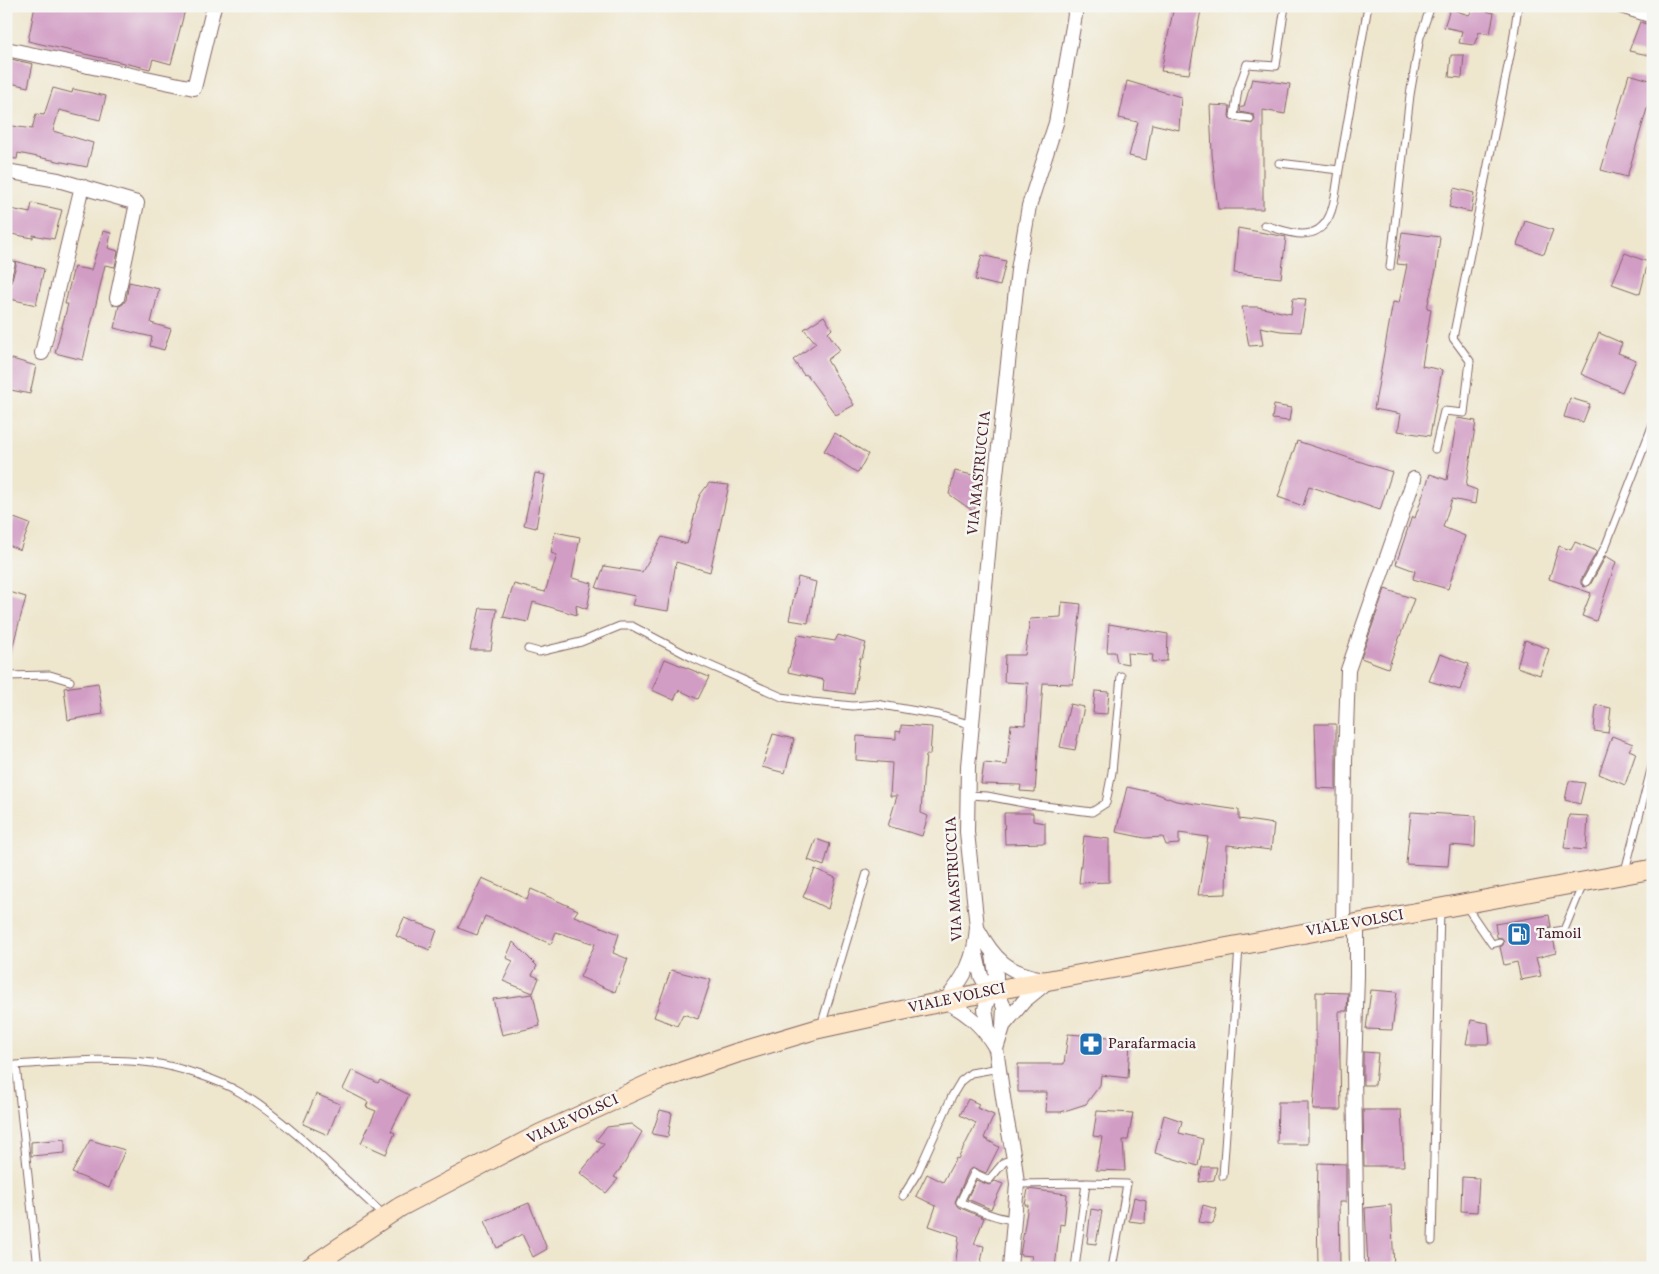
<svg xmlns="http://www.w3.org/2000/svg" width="1659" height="1274" font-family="Vollkorn,serif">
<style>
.building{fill:#d29dc5}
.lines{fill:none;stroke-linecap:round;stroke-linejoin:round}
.lane-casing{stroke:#836564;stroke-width:9}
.street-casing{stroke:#836564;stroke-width:16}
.secondary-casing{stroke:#836564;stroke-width:21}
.lane{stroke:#fff;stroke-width:7}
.street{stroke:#fff;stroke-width:14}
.secondary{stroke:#fee5c5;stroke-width:19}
.labels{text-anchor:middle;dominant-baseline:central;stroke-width:5;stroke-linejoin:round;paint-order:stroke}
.street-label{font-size:15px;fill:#4a1f2b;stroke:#f6f6f2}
.poi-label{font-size:15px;fill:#4a1f2b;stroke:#f6f6f2;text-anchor:start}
</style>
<rect width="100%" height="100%" fill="#f6f6f2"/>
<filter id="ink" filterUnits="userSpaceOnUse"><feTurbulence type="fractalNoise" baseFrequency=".02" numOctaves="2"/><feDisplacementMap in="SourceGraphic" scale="10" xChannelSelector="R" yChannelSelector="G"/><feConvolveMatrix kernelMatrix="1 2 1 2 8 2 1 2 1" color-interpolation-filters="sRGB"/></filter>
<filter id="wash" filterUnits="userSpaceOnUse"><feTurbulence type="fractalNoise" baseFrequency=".0096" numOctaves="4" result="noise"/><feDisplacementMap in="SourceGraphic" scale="20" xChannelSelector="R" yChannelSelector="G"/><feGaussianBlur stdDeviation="1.12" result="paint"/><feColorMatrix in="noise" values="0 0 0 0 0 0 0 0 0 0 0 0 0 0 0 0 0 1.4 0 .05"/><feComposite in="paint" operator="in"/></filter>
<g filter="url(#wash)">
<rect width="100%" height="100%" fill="#eee6cd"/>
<g id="blocks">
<path class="building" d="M35,6H186L171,64L153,59L150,69L28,41Z
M1174,6H1185L1201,10L1189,74L1161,71Z
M1474,8L1494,13L1490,34L1479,32L1474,45L1459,43L1462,31L1444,27L1450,9L1469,15Z
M1640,22L1653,26V56L1629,51Z
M1451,55H1464L1462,78L1449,77Z
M6,58L33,64L28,87L6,82Z
M1629,74L1653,81V103L1649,102L1627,177L1601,170Z
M1252,79L1290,84L1285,114L1263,110V209H1218L1212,154L1210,105L1230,106L1229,116L1231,120L1252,124L1255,120L1254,115L1240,112L1241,107H1244Z
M1127,81L1181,97L1179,130L1152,124L1146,160L1129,156L1138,122L1119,118Z
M53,88L72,93L73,89L106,96L100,120L59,110L53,131L93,143L87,167L18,153L17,159L6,158V125L32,129L36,114L44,115Z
M1454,188L1474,193L1471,212L1449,207Z
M32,203L62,210L54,239L33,235V238L6,233V208L30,213Z
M1525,221L1553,230L1544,254L1517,245Z
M1238,228L1286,237L1281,278L1234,273Z
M103,231L111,233L108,248L118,251L115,267L105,265L83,360L55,353L68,304H65L74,267L91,270Z
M1402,232L1440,237L1436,270L1427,308L1431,309L1422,366L1442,370L1430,436L1398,431L1401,414L1374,409L1393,302L1399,303L1407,265L1397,264Z
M1625,253L1648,262L1640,294L1612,284Z
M982,255L1006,261L1000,286L975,280Z
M15,261L44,269L36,305L6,298L16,266Z
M129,282L159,289L151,323L171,329L164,350L150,346L152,337L114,328L119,306L123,304L126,300Z
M1293,298L1306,299L1301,332L1281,331L1260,327L1263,345L1249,346L1242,307H1258L1291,314Z
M824,316L832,329L828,333L840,350L827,360L854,405L836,415L806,374L804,375L793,360L816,343L804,329Z
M1599,333L1622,343L1618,353L1636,360L1622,392L1581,374Z
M9,358L36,366L30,394L6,389V368Z
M1570,398L1590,404L1583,422L1564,417Z
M1274,405L1291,408L1289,421L1272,419Z
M1457,418L1476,421L1466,486L1477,490L1475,504L1452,499L1443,527L1465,536L1448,589L1413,579L1415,571L1396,564L1412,516L1415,518L1430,474L1447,480Z
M835,433L868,454L858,473L824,451Z
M1297,441L1392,472L1380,510L1309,486L1303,506L1278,497Z
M955,471L981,477L974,512L949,494Z
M535,473L545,475L536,528L524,525Z
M709,483L729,485L710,572L676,562L668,611L632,605L635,596L596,588L604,566L642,572L662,537L687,544L697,506H696L700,495Z
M14,518L30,524L20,550L6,544V539Z
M555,532L580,537L572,578L592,583L587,609L576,605L577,615L533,602L528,622L503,617L514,584L545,592L557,555L551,553Z
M1575,542L1597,551L1581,580V584L1584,587L1590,585L1606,556L1616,562L1596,621L1582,616L1591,593L1549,579L1559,546L1571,550Z
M798,577L816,582L808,623L789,620Z
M1385,589L1414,599L1388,668L1361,658Z
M6,591L26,597L10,656L6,655Z
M1062,602L1081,604L1073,684L1043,683L1035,792L1020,791L1021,785L981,784L984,763L1007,765L1011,724L1025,725L1028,683L1004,682L1005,655H1025L1030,619L1061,617Z
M480,608L497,609L491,650H470Z
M1109,624L1168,634L1167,661L1152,662L1153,655L1127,653L1128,664L1117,662L1115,652H1107Z
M798,635L835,641L838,635L866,643L862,658L860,657L854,694L823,690L824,680L788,672Z
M1525,640L1549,649L1540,675L1517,667Z
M1440,654L1469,664L1460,690L1429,681Z
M665,659L709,677L698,699L679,690L674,700L652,690Z
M98,683L103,714L68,720L64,688Z
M1095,691L1109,692L1107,714L1093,713Z
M1070,704L1084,707L1075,750L1060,747Z
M1596,705L1611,708L1608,733L1594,731Z
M1315,724H1336V789L1317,788Z
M901,725L932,727L930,755H926L925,768H924L921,813L928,816L922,836L888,826L897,796H890L892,763L856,760L857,736L896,739V731L901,732Z
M773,734L794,739L785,773L762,767Z
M1612,736L1633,744L1629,750L1636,753L1625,785L1599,774Z
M1569,781L1585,783L1580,804L1565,800Z
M1127,787L1155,793L1176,801L1239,810V819L1274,824L1271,850L1227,845L1226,894L1198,895L1208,837L1179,833V844L1166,845L1163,837L1145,838L1116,832Z
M1411,812L1476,816L1475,847L1450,845L1448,866L1406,864Z
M1004,813H1033V821L1045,823V843L1005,844Z
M1569,815L1588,816L1586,850L1564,848Z
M1084,836L1109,839V882L1079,883Z
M816,839L830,844L824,866L808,860Z
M815,869L836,878L828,909L803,897Z
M482,878L514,892L527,900L531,889L578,910L574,916L619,934L613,953L628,959L615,992L580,977L595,944L556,932L551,944L485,916L477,935L458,928Z
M1549,915L1551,927L1547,930V933L1550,937H1553L1556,953L1536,958L1541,976L1521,980L1517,962L1504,965L1500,947L1503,945L1504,941L1502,938L1497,937L1495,924Z
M404,918L437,930L430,950L396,936Z
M513,942L537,966L532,975L539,978L533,993L503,981L513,961L506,958Z
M671,970L711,980L698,1019L683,1014L677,1026L654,1017Z
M1371,990L1397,992L1392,1030L1366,1029Z
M1316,992L1348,993L1347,1011H1339L1341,1110H1313L1316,1067Z
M533,994L540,1026L502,1035L493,999Z
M1471,1020L1488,1023L1490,1044H1466Z
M1068,1034L1109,1037L1130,1040L1128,1078L1101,1075L1100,1085L1086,1104L1061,1112H1046L1047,1092H1018V1064H1064Z
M1363,1052L1378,1053L1375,1085H1363Z
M352,1070L378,1083L380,1080L409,1095L391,1131L395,1133L386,1154L361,1143L376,1111L366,1107L368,1102L343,1089Z
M316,1094L340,1104L328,1135L303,1124Z
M968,1099L979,1104L977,1108L994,1115L984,1138L999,1147L986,1173L974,1168L969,1170L955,1202L958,1207L984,1218L974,1244L984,1246L980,1268H955L959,1236L929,1226L936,1206L916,1196L927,1174L943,1182L956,1158L958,1159L976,1123L960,1115Z
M1278,1102H1308V1144H1277Z
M660,1110L672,1113L668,1137L652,1134Z
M1363,1110H1401L1404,1166H1364Z
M1097,1111L1133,1113L1128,1140H1123L1125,1171L1096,1170L1102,1137L1093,1136Z
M1164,1115L1182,1121L1179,1133L1203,1139L1198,1166L1155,1153Z
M631,1124L642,1132L624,1164L614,1177L618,1179L606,1193L580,1173L604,1144L596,1140L607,1127Z
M65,1139V1153L31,1156V1142Z
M90,1140L125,1150L109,1188L72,1173Z
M1318,1163L1346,1164V1202H1339L1340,1266H1318L1317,1209Z
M1202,1167H1217L1214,1180L1199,1182Z
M1462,1177L1479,1178L1477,1212L1461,1211Z
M976,1180L989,1185L995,1181L1003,1184L991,1209L967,1199Z
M1028,1189L1067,1194L1064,1225L1060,1224L1055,1268H1030L1032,1256L1020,1255L1028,1205H1025Z
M1134,1197L1146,1200L1145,1223L1129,1221Z
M529,1203L547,1249L533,1257L522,1234L497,1248L485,1221Z
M1203,1205L1217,1209L1213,1224L1199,1222Z
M1391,1205L1394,1268H1368L1365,1208Z
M1091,1209L1102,1211L1096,1244L1087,1243Z"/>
</g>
</g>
<g filter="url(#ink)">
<use href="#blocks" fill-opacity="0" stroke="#836564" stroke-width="1"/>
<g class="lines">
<g class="lane-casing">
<path id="lane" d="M1250,119L1234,116L1238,90L1247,64L1276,66L1285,6
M1279,163L1339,170L1368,6
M1264,225C1276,228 1290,234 1302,234C1335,234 1335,194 1339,170
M6,262L11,264L6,281
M1390,267L1410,95L1420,37L1431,6
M1435,449L1444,411L1464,413L1470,361L1453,338L1513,41L1518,6
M1586,582L1606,545L1653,424
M528,649L539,652L581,642L620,626H632L693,658L782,697L812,702L853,706L876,704L939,715L972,725
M6,676L50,675L70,681
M968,795L987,796L1029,804L1092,812L1106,803L1112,772L1121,676
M1625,871L1653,762
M1466,906L1492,944L1499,942
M1552,932L1564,930L1583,884
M821,1026L867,873
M1223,1176L1239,947
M1086,1183L1127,1184L1112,1268
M1017,1184L1086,1183L1075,1268
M903,1196L918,1172L952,1096L961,1081L971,1073L999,1068
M1014,1220C995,1218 978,1210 960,1202L974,1173L989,1180L1004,1162L1014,1159
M1432,1241L1440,909
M38,1268L16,1065C61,1062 106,1057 152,1063C176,1066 220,1080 241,1093C293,1125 339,1175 385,1216"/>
</g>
<g class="street-casing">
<path id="street" d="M1621,6L1653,16
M6,49L194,88L214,6
M6,171L58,180L137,203L117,298
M42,353L82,186
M1357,924V975L1354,1072L1357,1268
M1343,926L1345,761L1348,670L1414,479
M977,928C994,959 1007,973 1044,979
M975,950L981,976L990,992L985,1009L989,1035
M993,955L996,975V990L1004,1007L1003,1027L996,1049L1005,1111L1014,1159L1017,1184L1010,1268
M1003,1026L1024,1001L1046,983
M996,1049C984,1027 968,1013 945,1001C965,977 975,959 977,927L967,832L968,766L992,512L1018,270L1029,206L1056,123L1075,15L1074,6"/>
</g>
<g class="secondary-casing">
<path id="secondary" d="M309,1268L400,1207L540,1134L658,1080L737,1053L817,1029L996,990L1653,869"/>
</g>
<use href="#lane" class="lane"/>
<use href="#street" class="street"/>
<use href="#secondary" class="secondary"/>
</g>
</g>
<defs>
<g id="fuel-square" transform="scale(1.25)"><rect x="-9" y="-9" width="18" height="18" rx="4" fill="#1f6fb2" stroke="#f6f6f2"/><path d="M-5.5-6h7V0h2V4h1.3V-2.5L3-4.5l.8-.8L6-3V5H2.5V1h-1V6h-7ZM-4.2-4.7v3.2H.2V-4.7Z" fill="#fff"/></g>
<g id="pharmacy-square" transform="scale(1.25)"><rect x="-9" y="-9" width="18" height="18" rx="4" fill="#1f6fb2" stroke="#f6f6f2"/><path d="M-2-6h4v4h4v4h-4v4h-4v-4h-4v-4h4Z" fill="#fff"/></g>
</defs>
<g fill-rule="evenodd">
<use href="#fuel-square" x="1519" y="934"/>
<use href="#pharmacy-square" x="1091" y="1044"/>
</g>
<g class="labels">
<g class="street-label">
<text transform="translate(980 473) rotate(-84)">VIA MASTRUCCIA</text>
<text transform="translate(955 879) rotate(-93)">VIA MASTRUCCIA</text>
<text transform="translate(1355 924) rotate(-10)">VIALE VOLSCI</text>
<text transform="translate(957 999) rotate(-12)">VIALE VOLSCI</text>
<text transform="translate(573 1120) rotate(-25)">VIALE VOLSCI</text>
</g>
<g class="poi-label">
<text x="1536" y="934">Tamoil</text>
<text x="1108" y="1044">Parafarmacia</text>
</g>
</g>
<rect width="1659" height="1274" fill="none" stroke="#f6f6f2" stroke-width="25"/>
</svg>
